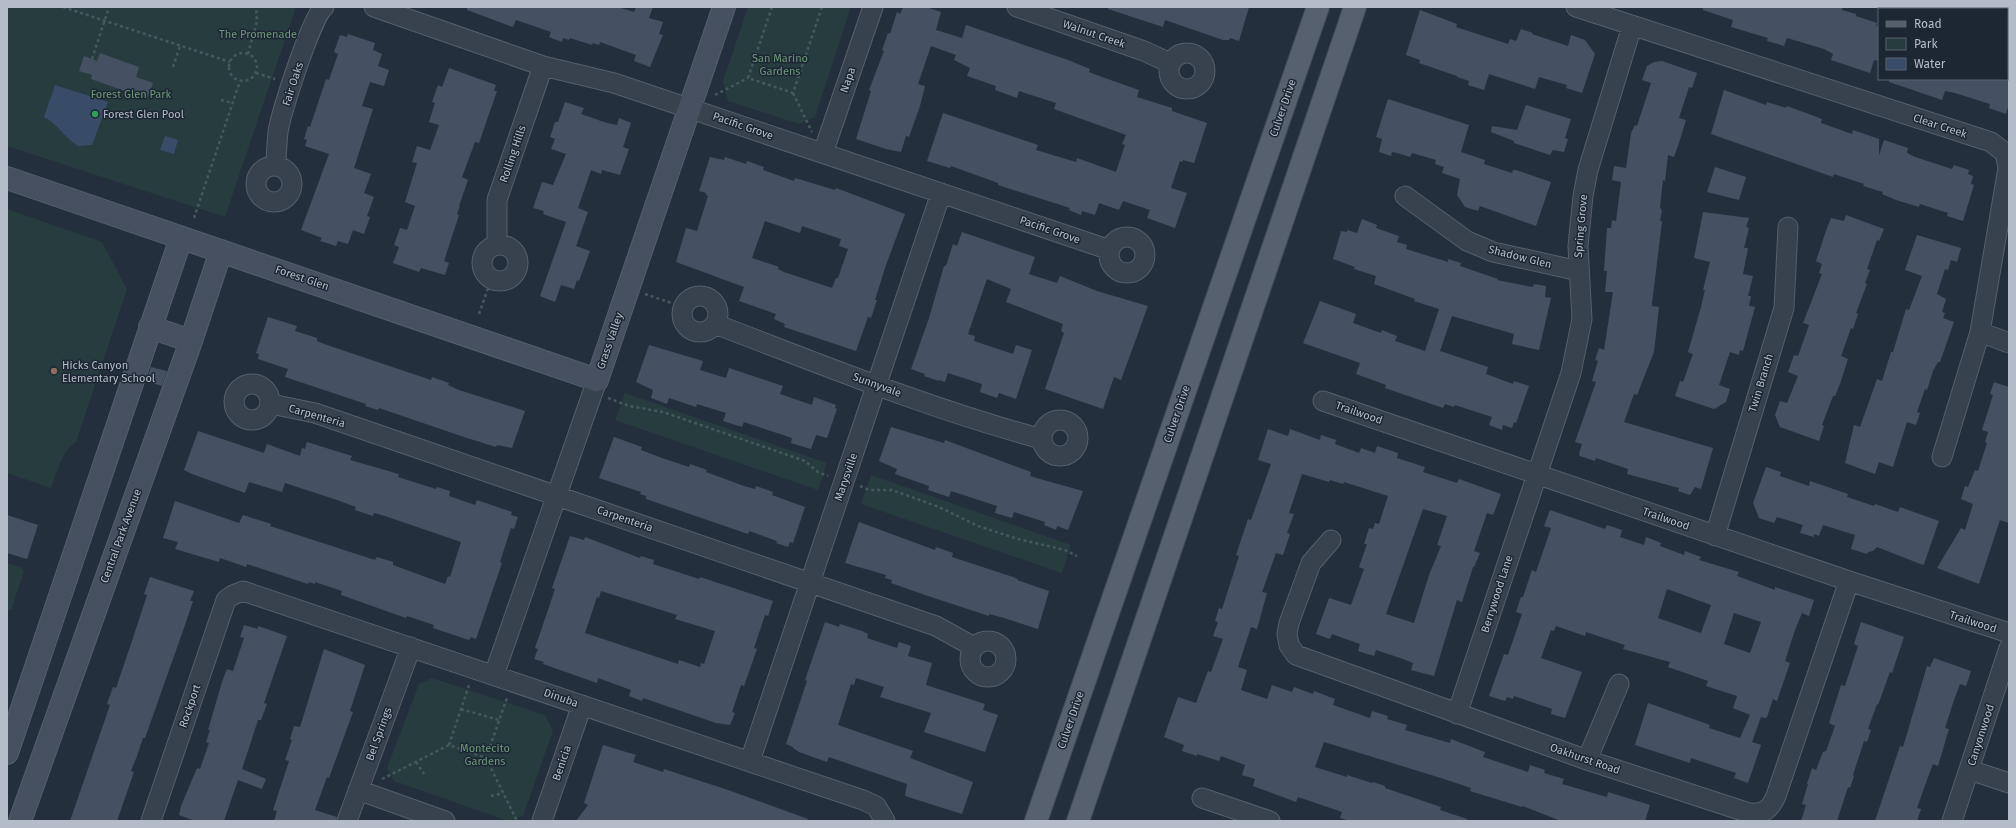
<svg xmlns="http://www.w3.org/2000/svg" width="2016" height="828" font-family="'Fira Sans',sans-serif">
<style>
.green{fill:#263c3f}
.water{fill:#394c67}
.building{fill:#455162;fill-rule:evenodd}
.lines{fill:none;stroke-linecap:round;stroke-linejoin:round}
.street-casing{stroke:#565f6c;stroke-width:21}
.secondary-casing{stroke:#565f6c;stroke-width:24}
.primary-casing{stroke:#414a57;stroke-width:24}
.path{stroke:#44595c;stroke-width:2.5;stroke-dasharray:3 3;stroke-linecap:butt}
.street{stroke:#38414e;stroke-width:19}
.secondary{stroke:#465061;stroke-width:22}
.primary{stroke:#56606e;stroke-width:22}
.leisure-dot{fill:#2e9e5b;stroke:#1d2633;stroke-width:1.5}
.education-dot{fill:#8d6e63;stroke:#1d2633;stroke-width:1.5}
.labels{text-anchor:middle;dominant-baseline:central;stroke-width:3;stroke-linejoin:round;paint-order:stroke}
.park-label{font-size:11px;fill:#6b9a76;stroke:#1d2633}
.street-label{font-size:11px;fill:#b4bcc9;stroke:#1d2633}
.poi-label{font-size:11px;fill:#b4bcc9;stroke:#1d2633;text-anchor:start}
</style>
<rect width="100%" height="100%" fill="#242f3e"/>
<path class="green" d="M7,7H296L225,217L7,146Z
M748,7H851L815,117L799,124L728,101L723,81Z
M7,209L102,242L127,289L76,442C62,451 57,472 51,488L7,473Z
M625,393L827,463L818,490L615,420Z
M871,475L1071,545L1062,573L861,504Z
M7,563L20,567L24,571L11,610H7Z
M432,678L545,715L553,731L523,816L508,821L394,781L387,768L419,684Z"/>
<path class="water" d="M55,85L108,102L92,145L78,146C65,138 57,123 44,117Z
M165,136L178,140L174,154L160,150Z"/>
<path class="building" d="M467,7H618L634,12L636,7H653L649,18L663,22L659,34L663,35L650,67L634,61L636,55L600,42L599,45L593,43L592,45L570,38L569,40L563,38L562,42L549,37L551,32L516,20L513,27L467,10Z
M903,7H926L941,12L936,30L962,38L966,25L1068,60L1090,69L1089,72L1102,77L1139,90L1137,97L1172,108V111L1207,123L1194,163L1183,160L1182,162L1180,161L1171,188L1187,193L1175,228L1147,218L1150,210L1123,201L1119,210L1099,203L1095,215L1082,211L1081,215L1069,210L1070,208L998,185V183L951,166L950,168L927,161L943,113L1038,145L1036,150L1076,162L1077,158L1116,172L1125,145L1122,144L1126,135L1054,109L1056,103L1019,91L1017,98L995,90L996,86L967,76L970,68L954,60L956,55L931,46L918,84L925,86L920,106L909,137L906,136L901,152L886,149L856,139L871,91L869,90L884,51L882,50L888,33L890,34L897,12L900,14Z
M1108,7H1249L1239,41L1230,38L1229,40H1223L1165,20L1163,27L1108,9Z
M1703,7H1843L1842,10L1856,14V16L1877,23L1876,26L1879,27V61L1874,60L1870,73L1831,60L1833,54L1824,49L1787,38L1784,46L1767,41L1768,38L1731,27L1733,20L1703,10Z
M1420,10L1457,24L1456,27L1508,44L1510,39L1516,41L1521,29L1533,33L1532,34L1568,46L1571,35L1585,40L1595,54L1582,93L1566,88L1567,85L1539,77L1535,89L1489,74L1484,90L1468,85L1469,81L1457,77V76L1419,63L1420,60L1406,55Z
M348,34L375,43L373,50L382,54L378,66L389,70L384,86L370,82L362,106L373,109L354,168L371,174L364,193L374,197L367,216L370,217L364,234L353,230L348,244L338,241L336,246L320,241L322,238L301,230L329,154L305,146L307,140L304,139L308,126L310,127L326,79L329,80L338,54L334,52L340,35L347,37Z
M100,53L139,67L136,77L153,83L147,99L91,79L92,75L79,71L84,56L97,61Z
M1662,61L1697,73L1692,88L1689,87L1679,118L1686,120L1679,143L1674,157L1668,155L1665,181L1663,180L1660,207L1662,211L1660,221H1662L1652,304V306L1659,307L1654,352L1637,395L1634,394L1624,422L1713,448L1701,489L1695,487L1690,495L1678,491L1679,488L1627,474L1628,469L1596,458L1595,461L1580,456L1579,454L1582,444L1575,442L1596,382L1592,381L1598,361L1595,360L1599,348L1604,350L1613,292H1605L1607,271H1604L1607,228H1611L1612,220L1616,221L1621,182L1612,180L1614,166L1626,168L1631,133L1635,125L1637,126L1651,83L1642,80L1647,66L1654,62Z
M449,68L496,85L494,91H497L479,143L475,142L462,177L468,180L459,206H460L457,214L459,215L444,261L449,263L445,275L421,268L419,272L393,263L399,247L394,245L400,228L407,230L415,206L405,202L417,163L412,162L417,146L430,150L439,125L429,122L435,103L432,102L438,85L442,87Z
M1889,79H2009V104L2006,114L1989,108L1990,104L1955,93L1945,91L1942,100L1889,82Z
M1724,90L1766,105L1767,102L1786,108L1787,106L1822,119L1821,123L1852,134L1853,130L1879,139V155L1884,140L1908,148L1907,153L1915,157L1952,169L1954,165L1969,170L1968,174L1973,176L1971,184L1974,185L1963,221L1947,216L1948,213L1920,204L1919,207L1896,200L1882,194L1883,192L1863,186L1864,184L1834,174L1833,177L1711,134Z
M1388,99L1469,125L1461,152L1485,160L1484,164L1512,173L1513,170H1516L1551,182L1536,226L1480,206L1478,211L1465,207L1457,195L1460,179L1442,173L1444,167L1435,164L1436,160L1412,153L1410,157L1397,153L1392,152L1391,156L1379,152L1382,139L1376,137Z
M565,102L584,108L581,114L607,123L617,125L619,118L631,123L623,147L629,149L620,175L602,170L601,174L591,170L578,208L588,212L576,246L590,251L579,281L577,280L574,289L561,285L555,302L540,296L566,222L543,214L544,211L533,208L542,182L553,185L566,154L551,149L555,139L550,137L555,122H558Z
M1526,105L1571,119L1565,138L1568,139L1564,152L1553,150L1550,155L1514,143V141L1491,132L1492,126L1517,130Z
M710,157L724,160L725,157L746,164L747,161L764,167L763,170L794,181L795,178L835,190L836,188L905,214L886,265L875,300H877L871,318L868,317L856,351L784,327L785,324L774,319L776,314L739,301L744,287L676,262L686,228L697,231L708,196L706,195V193L699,191ZM765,221L800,233L802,226L841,239L839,246L848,249L838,278H836L832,288L784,272L778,269L779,267L752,258Z
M1715,167L1746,177L1739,200L1707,192Z
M1703,212L1749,218L1746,227L1749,228L1744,248H1748L1743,274L1753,276L1748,296H1751L1749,306L1755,307L1743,351L1740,350L1739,355L1730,352L1719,385L1730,389L1726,402L1714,409L1675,396L1680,381L1683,382L1693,354L1688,352L1701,307L1705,290H1703L1710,262L1694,258Z
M1846,215L1884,229L1879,241L1877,240L1867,269L1870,270L1865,283L1867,284L1856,313L1858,314L1853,329L1851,328L1841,356L1848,359L1840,384L1835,396H1833L1822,425L1824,426L1819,441L1780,427L1775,415L1780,401L1787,403L1798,376L1788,372L1794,355L1798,356L1809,325L1803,323L1822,274L1819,273L1822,264L1816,261L1826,231L1831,218L1844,221Z
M1362,219L1377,225L1376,228L1399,236L1397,242L1407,245L1406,249L1448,262V259L1461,263L1460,266L1498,279L1497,280L1527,286L1533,287L1534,284L1546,286L1545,297L1551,298L1539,350L1512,344L1514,334L1452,316L1440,351L1488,367L1486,374L1513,384L1514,381L1529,386L1516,423L1514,422L1512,428L1503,425L1502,430L1489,425L1492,417L1455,405L1454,407L1445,404L1443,408L1385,388L1386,385L1356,374L1360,363L1303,343L1320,301L1356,314L1353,323L1381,333L1382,330L1397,336L1395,341L1425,351L1439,309L1414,301L1415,299L1374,284L1376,276L1354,269L1355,267L1333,259L1341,231L1347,232V230L1357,233Z
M962,232L1035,257L1029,274L1057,283L1060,276L1097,291L1148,306L1121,380L1114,377L1103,409L1045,389L1064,333L1061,331L1063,324L1006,302L1011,289L987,279L968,334L975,336L974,341L1013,354L1016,345L1032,350L1016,399L999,393L997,398L980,392L982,384L948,373L945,382L939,380V381L924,376L925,374L911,369L929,318L944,266H946L953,244L957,246Z
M1917,235L1961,248L1957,262L1951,260L1948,270L1945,269L1937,294L1946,299L1942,312L1945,313L1943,318L1954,322L1940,362H1938L1933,371L1927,390L1925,389L1917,412L1920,413L1916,425L1907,422L1893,467L1879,462L1875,474L1845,463L1854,425L1860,427L1877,379L1882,381L1891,352H1893L1906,309L1909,310L1922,276L1905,270Z
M268,317L297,326L295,331L317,338V341L327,345L431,380L432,377L449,383L448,385L459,390L525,411L512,448L497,445L496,447L464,437L379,408L378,410L365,406L366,404L285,377L288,369L258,359L259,354L256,353Z
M649,345L703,361L700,370L726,378L729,368L783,386L780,394L812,405L814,397L836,405L835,408L837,409L827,438L816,435L811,449L791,443L792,438L744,422L742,427L723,421L726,413L697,404L696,407L669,398L667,404L651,398L653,390L636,382Z
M151,367L167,371L162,386L146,381Z
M1994,382L2009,387V523L2000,520L1979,584L1937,568L1961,528L1965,530L1973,504L1961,499L1965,486L1968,487L1975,470L1978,471L1987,443L1985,442L1988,432L1982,430L1993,395L1990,394Z
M891,427L944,443L945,440L1031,472L1030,476L1040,479L1083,491L1068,530L1057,526L1056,530L1044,525L1045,522L1014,512L1012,518L995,513L997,506L951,491L949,497L928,490L929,486L895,474L897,469L879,461Z
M1268,429L1288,436L1290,429L1320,440L1321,435L1336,440L1335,444L1359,453L1361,448L1375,453L1377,446L1398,453L1397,458L1425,467L1423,472L1457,483L1459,479L1501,494L1493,515L1487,513L1474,551L1480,553L1474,567H1473L1462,602L1457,600L1434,676L1411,670L1413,663L1400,658L1376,650L1374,656L1358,651L1360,644L1332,634L1330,639L1316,634L1329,598L1351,605L1364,569L1359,567L1367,544H1364L1369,528L1373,529L1375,523L1379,524L1388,496L1344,482L1343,484L1330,480L1329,482L1302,474L1289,513L1294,514L1287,533L1290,534L1283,555L1276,553L1262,592L1267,593L1257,629L1251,627L1238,667L1247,670L1241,690L1267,699L1272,685L1292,692L1294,687L1313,694L1314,691L1335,699L1333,705L1370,718L1372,711L1388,716L1387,719L1407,725L1405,730L1450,743L1451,739L1485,752L1483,757L1528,772L1530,765L1545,770L1544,773L1564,779L1562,784L1607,797L1608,792L1650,805L1645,821H1561L1523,806L1522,807L1470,791L1471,788L1444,779L1324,742L1315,767L1347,777V775L1372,783L1373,782L1385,786V788L1441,807L1440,810L1467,819L1466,821H1350L1340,818L1342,812L1298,797L1296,802L1253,786L1255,779L1242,775L1245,765L1221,756L1219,761L1197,754V756L1182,751L1184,745L1164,737L1178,697L1196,703L1208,671L1211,672L1223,639L1213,636L1218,622L1215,621L1219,608L1222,609L1239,556L1236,555L1248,519L1251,520L1271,464L1258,460ZM1423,509L1447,516L1437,545L1441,546L1429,575L1414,623L1386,614Z
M198,431L264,453L267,444L300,456L302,448L305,449L307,442L352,456L350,460L399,474L398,477L436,489L437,487L450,491L449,496L475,505L477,500L512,512L511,515L518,517L514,529L511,528L500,562L502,563L476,639L471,637L469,640L433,628L434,625L407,616L406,618L341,595L342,591L315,582V584L309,582L308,584L247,564L246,567L220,558L219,562L175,549L178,542L163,538L175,501L239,523L243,515L271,524L270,526L375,560L377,557L393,562V565L445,584L448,576L450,577L461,542L385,516L374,513L373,516L355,510L356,507L334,499L285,483L282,492L249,482L245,493L192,474L184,470Z
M614,437L642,447L641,450L662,458L689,467L690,464L707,470L706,472L744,486L755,489L756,486L773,492L772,495L805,507L793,543L790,542L788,547L776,543L777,541L749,531L748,534L646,499V496L640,494L641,492L599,478Z
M1766,467L1781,472L1780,476L1809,486L1810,481L1848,494L1847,497L1874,506L1875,504L1898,512L1900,507L1939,521L1924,564L1923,565L1877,547L1873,551L1868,552L1867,554L1851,549L1855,535L1823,525L1819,536L1814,534V537L1800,533L1803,525L1777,517L1774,523L1759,518L1753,503Z
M1550,510L1605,529L1607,525L1622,530L1620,537L1644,545L1646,537L1661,543L1660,546L1684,555L1685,551L1701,557L1699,560L1739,572L1737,576L1775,590V587L1814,600L1809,616L1802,613L1795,630L1785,661L1790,663L1777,701L1773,699L1767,717L1765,718L1761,717L1752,742L1761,745L1748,783L1734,778L1736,773L1691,758L1690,763L1635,745L1648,703L1710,725L1709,728L1740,738L1750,715L1733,708L1737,696L1706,686L1708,681L1668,667L1670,662L1623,649L1625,645L1586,632L1585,636L1556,626L1554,631L1551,630L1541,658L1582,672L1565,718L1551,714L1552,709L1514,696L1513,699L1507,697L1505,701L1489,696L1504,654L1508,655L1522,614L1516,612L1521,597H1523L1532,570L1536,572L1551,528L1544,526ZM1667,589L1711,605L1701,633L1658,618ZM1734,613L1761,622L1750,653L1724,644Z
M7,515L38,525L27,559L7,553Z
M859,522L924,546L935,550L936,547L953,553L952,557L1010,576L1018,579L1017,580L1049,591L1038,629L1004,618L989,614V616L928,596L891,583L892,580L885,578L886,575L845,563Z
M570,536L584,540L585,537L640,558L641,556L654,560L653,564L699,579L700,577L773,601L768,616L765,615L754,648L757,649L744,686L741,685L732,712L735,713L730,725L716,723L643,698L642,701L629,696L631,690L598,678L597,683L543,664L544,662L534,659L538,649L535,648L548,610L555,589L552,588ZM601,591L677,615L675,619L715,631L704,664L701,663L700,667L679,660L678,664L585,633L597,597L599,598Z
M150,577L194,591L190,601H193L185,625L145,738H143L137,756L131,771L134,772L117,821H70L110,705L107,704L113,687L116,688L133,638L147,595L144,594Z
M825,622L839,627L840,624L862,631L868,634L867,638L897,648L899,642L911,646L908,656L932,663L926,685L985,704L983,710L998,715L985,752L924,732L931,713L880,697L884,687L856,678L854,685L851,684L838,725L913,751L910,758L973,782L962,814L905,796L907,784L829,757L827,762L799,752L793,748V747L786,744L807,681L805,680Z
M1861,622L1904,637L1892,673L1890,672L1878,705L1877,704L1868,729L1871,730L1867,742L1864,741L1853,775L1854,776L1850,788L1848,787L1837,821H1801L1806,805L1802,804L1808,784H1807L1812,768L1816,770L1823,752L1826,751L1835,726L1829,723L1841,685L1845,686L1858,646L1854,644Z
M244,625L258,629V626L287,636L264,703L267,704L261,720H258L242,769L266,779L262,789L238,780L224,821H195L179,815L181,806L197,768L200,769L209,743L206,742L210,730H208L222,682L227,669L233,671L244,638L240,637Z
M324,649L365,665L350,711L353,712L329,778L327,777L315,810L337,817L336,821H274L277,811L273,810L289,761L285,760L292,740L290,739L294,726L300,727Z
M1934,658L1971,671L1966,686L1960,684L1953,703L1945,728L1949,729L1938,766L1933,764L1928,777L1917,808L1921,809L1917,821H1875L1900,746L1903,747L1927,666L1930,667Z
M603,745L636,755L633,762L663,772L664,769L728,790L808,819L807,821H576L588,805L584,803Z"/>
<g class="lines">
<g class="street-casing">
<path id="street" d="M374,7L543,66L614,83L1110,250
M1017,7L1144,51L1170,63
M1576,7L1991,142L2005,153L2008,168L1980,332L1942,457
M1169 71a18 18 0 1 1 36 0a18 18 0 1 1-36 0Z
M823,153L873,7
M256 184a18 18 0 1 1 36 0a18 18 0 1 1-36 0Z
M276,166C276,155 277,143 278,132C281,113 311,18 324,7
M1405,196L1467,241L1493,252L1579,271
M1109 255a18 18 0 1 1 36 0a18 18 0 1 1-36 0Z
M482 263a18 18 0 1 1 36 0a18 18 0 1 1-36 0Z
M497,245V200L543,66
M682 314a18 18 0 1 1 36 0a18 18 0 1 1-36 0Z
M715,324C823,365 930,409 1042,439
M1980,332L2009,343
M234 402a18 18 0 1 1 36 0a18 18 0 1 1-36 0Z
M1323,401L1849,581L2009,633
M271,404L315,413L936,626L974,647
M1042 438a18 18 0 1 1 36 0a18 18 0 1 1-36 0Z
M1715,536L1784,308L1788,227
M1331,540L1311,563L1289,623L1287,634L1289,645L1296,655L1587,760L1749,813C1764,814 1770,810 1776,796L1849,581
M970 659a18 18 0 1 1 36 0a18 18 0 1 1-36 0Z
M494,675L597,380
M1457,714L1571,373L1582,319L1578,246L1583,196L1588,170L1632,26
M1587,760L1619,684
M750,761L941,193
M1970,770L2009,783
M358,790L445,821
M1202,798L1270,821
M151,821L226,600L233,595L243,591L863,800L876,806L885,821
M347,821L411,647
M542,821L582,705
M1952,821L2009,648"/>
</g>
<g class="secondary-casing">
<path id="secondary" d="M7,178L597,380L724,7
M150,327L191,341
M7,753L181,238
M20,821L191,341L221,251"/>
</g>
<g class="primary-casing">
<path id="primary" d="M1036,821L1318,7
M1078,821L1355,7"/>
</g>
<path class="path" d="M63,7L230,62
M772,7L748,78L793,93L822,7
M229 67a14 14 0 1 1 28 0a14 14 0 1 1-28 0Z
M248,54L257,21L256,7
M92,59L109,7
M173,67L180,46
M256,73L275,79
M793,93L812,132
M715,95L748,78
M221,100L232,103
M194,218L240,81
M645,294L683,307
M479,314L491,280
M608,398L629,406L663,412L805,461L818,472L828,476
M860,486L869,490H892L939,507L978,526L1018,539L1065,550L1077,556
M461,709L499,720
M449,745L469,685
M486,758L507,698
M416,762L424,774
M382,779L449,745L486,758L517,821
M491,796L503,793"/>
<use href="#street" class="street"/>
<use href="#secondary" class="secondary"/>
<use href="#primary" class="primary"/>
</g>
<circle class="leisure-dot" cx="95" cy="114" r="4"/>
<circle class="education-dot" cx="54" cy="371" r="4"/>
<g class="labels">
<g class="park-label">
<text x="258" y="34">The Promenade</text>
<text x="780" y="58">San Marino<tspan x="780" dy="13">Gardens</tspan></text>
<text x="131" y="94">Forest Glen Park</text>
<text x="485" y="748">Montecito<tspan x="485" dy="13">Gardens</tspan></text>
</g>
<g class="street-label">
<text transform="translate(1094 34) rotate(19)">Walnut Creek</text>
<text transform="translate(848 80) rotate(-71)">Napa</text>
<text transform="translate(293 84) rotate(-72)">Fair Oaks</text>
<text transform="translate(1283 108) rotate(-71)">Culver Drive</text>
<text transform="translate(743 126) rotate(19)">Pacific Grove</text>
<text transform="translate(1940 126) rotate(18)">Clear Creek</text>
<text transform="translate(513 154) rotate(-71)">Rolling Hills</text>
<text transform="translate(1581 226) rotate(-85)">Spring Grove</text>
<text transform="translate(1050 230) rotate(19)">Pacific Grove</text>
<text transform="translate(1520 257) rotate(14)">Shadow Glen</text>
<text transform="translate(302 278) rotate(19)">Forest Glen</text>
<text transform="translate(610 341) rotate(-71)">Grass Valley</text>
<text transform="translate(1761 383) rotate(-73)">Twin Branch</text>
<text transform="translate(877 385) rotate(20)">Sunnyvale</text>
<text transform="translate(1359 413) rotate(19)">Trailwood</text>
<text transform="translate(1177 414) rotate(-71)">Culver Drive</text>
<text transform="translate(317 416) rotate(16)">Carpenteria</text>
<text transform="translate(846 477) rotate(-71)">Marysville</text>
<text transform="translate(625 519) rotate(19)">Carpenteria</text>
<text transform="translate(1666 519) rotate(19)">Trailwood</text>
<text transform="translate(121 536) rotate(-70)">Central Park Avenue</text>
<text transform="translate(1497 594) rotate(-72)">Berrywood Lane</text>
<text transform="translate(1973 622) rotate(18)">Trailwood</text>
<text transform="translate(561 698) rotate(19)">Dinuba</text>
<text transform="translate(190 706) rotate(-71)">Rockport</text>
<text transform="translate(1071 720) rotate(-71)">Culver Drive</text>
<text transform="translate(379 734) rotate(-70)">Bel Springs</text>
<text transform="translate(1981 735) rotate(-72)">Canyonwood</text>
<text transform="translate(1585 759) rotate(19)">Oakhurst Road</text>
<text transform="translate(562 763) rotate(-71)">Benicia</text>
</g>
<g class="poi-label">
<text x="103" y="114">Forest Glen Pool</text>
<text x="62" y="365">Hicks Canyon<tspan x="62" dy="13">Elementary School</tspan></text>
</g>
</g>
<rect width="2016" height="828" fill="none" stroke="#b4bcc9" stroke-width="16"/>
<rect x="1878" y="8" width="130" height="72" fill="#1d2633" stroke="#59626f"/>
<rect x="1886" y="21" width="20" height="6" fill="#56606e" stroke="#59626f"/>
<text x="1914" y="28" font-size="12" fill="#b4bcc9">Road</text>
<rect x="1886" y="38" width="20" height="12" fill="#263c3f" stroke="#59626f"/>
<text x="1914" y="48" font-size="12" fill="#b4bcc9">Park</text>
<rect x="1886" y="58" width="20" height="12" fill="#394c67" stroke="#59626f"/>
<text x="1914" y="68" font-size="12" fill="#b4bcc9">Water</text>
</svg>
